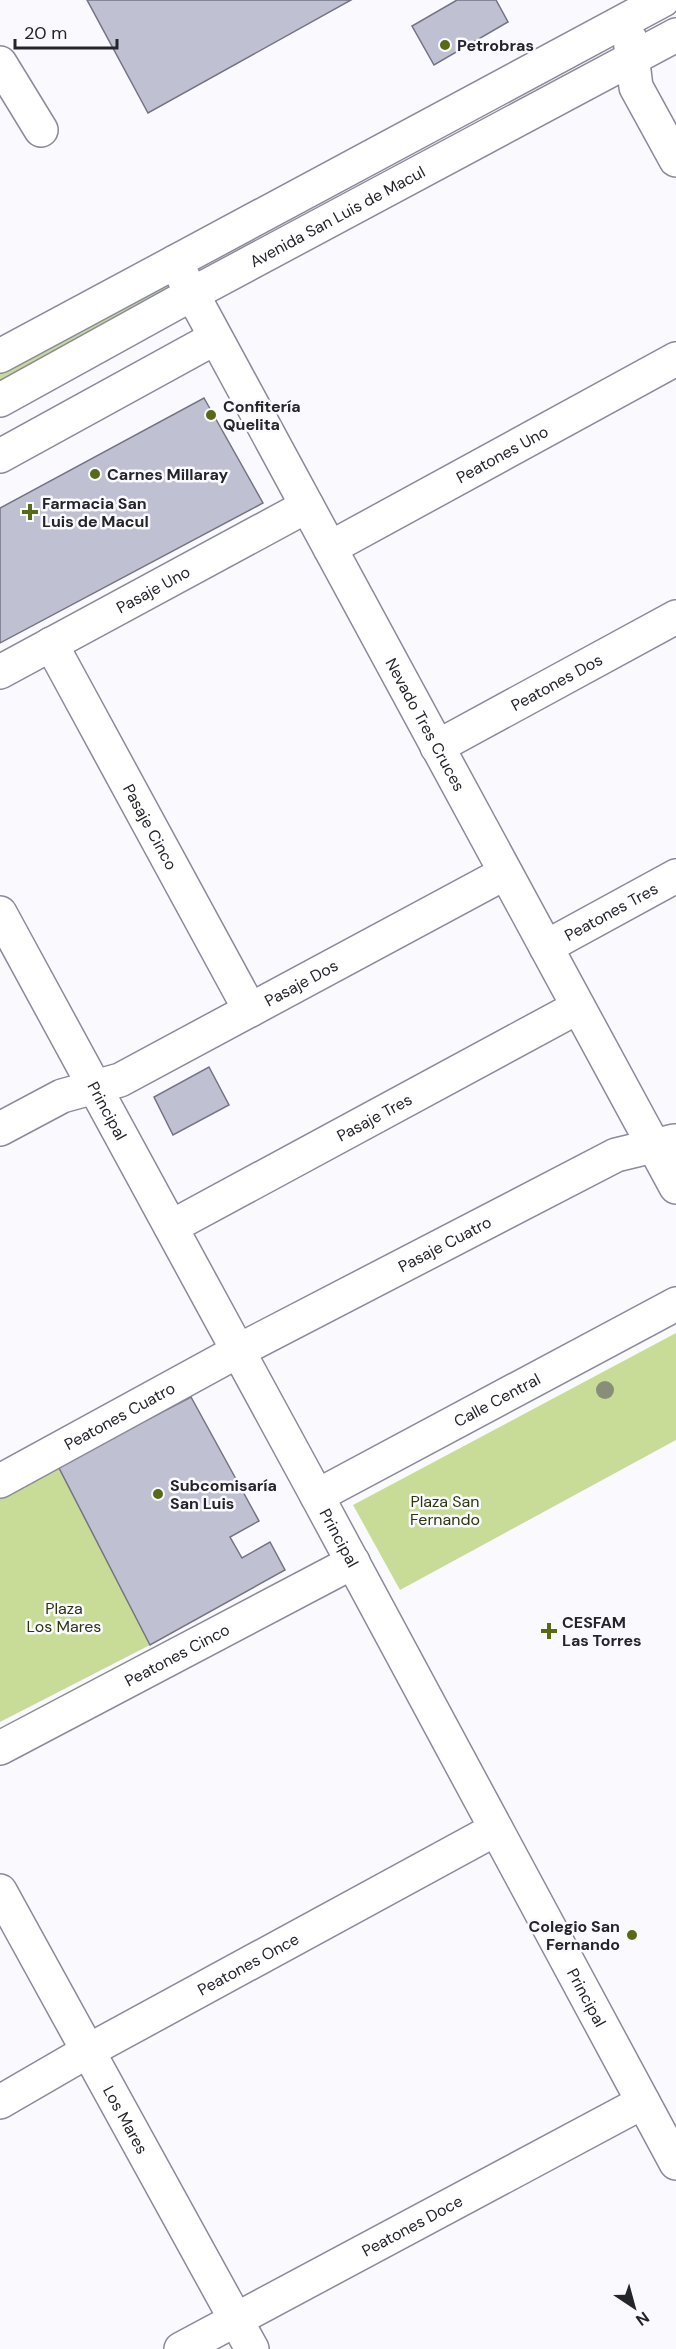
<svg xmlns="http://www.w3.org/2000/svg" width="676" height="2349" font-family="'DM Sans',sans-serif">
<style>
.green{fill:#c8dc97}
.building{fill:#bfc0d2;stroke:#737384;stroke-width:1.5}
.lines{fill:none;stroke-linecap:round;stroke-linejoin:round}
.minor-casing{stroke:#8a8a9b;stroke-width:36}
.minor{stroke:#fff;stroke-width:33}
.tree{fill:#898e79}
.poi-dot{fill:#586a16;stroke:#fafafe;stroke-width:2}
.labels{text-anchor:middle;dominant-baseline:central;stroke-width:5;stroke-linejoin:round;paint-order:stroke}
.poi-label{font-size:16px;font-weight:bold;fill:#24242b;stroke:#fafafe;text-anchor:start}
.street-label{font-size:16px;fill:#24242b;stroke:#fafafe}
.park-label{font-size:16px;fill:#2c350c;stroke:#fafafe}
</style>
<rect width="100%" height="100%" fill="#fafafe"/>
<path class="green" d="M173,278L178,289L0,384V374Z
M676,1333V1440L400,1590L353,1505Z
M58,1466L150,1645L0,1722V1496Z"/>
<path class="building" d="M87,0H351L148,113Z
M457,0H496L508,22L434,65L412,26Z
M204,398L263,503L0,643V508Z
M209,1067L229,1105L173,1135L154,1097Z
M191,1397L259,1521L230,1537L242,1558L270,1542L285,1570L150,1645L58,1466Z"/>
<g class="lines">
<g class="minor-casing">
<g id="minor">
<path d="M630,39L636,87L676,160"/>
<path d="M0,63L41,130"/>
<path id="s1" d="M175,262L676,1187"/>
<path d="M0,356L663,0"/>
<path id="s2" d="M0,400L192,294L676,35"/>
<path d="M0,456L215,338"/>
<path id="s3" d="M330,548L676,359"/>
<path id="s4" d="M51,644L250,1010"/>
<path id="s5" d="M0,672L307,506"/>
<path id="s6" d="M437,747L676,617"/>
<path id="s7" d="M0,913L317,1496L676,2163"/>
<path id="s8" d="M546,947L676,876"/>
<path id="s9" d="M0,1129L62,1096L120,1080L505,873"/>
<path id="s10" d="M171,1227L578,1007"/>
<path id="s11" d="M0,1481L238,1351L616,1155L674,1141"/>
<path id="s12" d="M317,1496L676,1304"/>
<path id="s13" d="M0,1748L353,1562"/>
<path id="s14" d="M0,1891L252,2349"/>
<path id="s15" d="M0,2102L88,2051L496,1829"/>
<path id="s16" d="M181,2349L643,2102"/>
</g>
</g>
<use href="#minor" class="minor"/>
</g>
<circle class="tree" cx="605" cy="1390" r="9"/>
<g class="poi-dot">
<circle cx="445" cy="45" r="6"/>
<circle cx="211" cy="415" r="6"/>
<circle cx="95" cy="474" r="6"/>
<path d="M27 503h6v6h6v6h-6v6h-6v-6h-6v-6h6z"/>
<circle cx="158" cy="1494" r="6"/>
<path d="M546 1622h6v6h6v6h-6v6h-6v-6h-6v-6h6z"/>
<circle cx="632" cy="1935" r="6"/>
</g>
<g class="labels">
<g class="poi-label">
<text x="457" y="45">Petrobras</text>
<text x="223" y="406">Confitería<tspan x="223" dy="18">Quelita</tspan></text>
<text x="107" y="474">Carnes Millaray</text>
<text x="42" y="503">Farmacia San<tspan x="42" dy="18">Luis de Macul</tspan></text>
<text x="170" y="1485">Subcomisaría<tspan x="170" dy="18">San Luis</tspan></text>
<text x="562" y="1622">CESFAM<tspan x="562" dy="18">Las Torres</tspan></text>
<text x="620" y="1926" text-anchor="end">Colegio San<tspan x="620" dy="18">Fernando</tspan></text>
</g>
<g class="street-label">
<text stroke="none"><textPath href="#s2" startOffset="384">Avenida San Luis de Macul</textPath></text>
<text stroke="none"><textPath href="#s3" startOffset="196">Peatones Uno</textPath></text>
<text stroke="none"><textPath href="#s5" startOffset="174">Pasaje Uno</textPath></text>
<text stroke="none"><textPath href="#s6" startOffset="136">Peatones Dos</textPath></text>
<text stroke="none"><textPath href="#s1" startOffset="526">Nevado Tres Cruces</textPath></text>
<text stroke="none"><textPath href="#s4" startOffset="208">Pasaje Cinco</textPath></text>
<text stroke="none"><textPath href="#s8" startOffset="74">Peatones Tres</textPath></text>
<text stroke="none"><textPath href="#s9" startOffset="336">Pasaje Dos</textPath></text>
<text stroke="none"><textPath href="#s7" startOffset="225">Principal</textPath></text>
<text stroke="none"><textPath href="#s10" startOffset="231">Pasaje Tres</textPath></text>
<text stroke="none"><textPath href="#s11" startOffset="504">Pasaje Cuatro</textPath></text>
<text stroke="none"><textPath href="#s12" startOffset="204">Calle Central</textPath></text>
<text stroke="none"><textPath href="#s11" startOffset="136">Peatones Cuatro</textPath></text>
<text stroke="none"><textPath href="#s7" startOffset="711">Principal</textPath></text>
<text stroke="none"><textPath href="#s13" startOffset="200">Peatones Cinco</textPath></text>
<text stroke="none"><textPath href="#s15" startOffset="284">Peatones Once</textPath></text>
<text stroke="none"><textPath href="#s7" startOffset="1233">Principal</textPath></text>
<text stroke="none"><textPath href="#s14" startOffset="261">Los Mares</textPath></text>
<text stroke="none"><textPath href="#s16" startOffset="262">Peatones Doce</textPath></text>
</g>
<g class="park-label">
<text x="445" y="1501">Plaza San<tspan x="445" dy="18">Fernando</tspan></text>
<text x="64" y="1608">Plaza<tspan x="64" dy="18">Los Mares</tspan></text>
</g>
</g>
<g transform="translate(634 2307) rotate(144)" stroke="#fafafe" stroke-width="4.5" paint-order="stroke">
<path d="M0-4.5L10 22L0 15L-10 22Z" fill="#24242b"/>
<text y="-9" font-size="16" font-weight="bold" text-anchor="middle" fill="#24242b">N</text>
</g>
<path d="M15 39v9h102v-9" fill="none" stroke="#24242b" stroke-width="3"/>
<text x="24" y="39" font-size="18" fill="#24242b" stroke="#fafafe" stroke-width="4.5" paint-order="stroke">20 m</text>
</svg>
